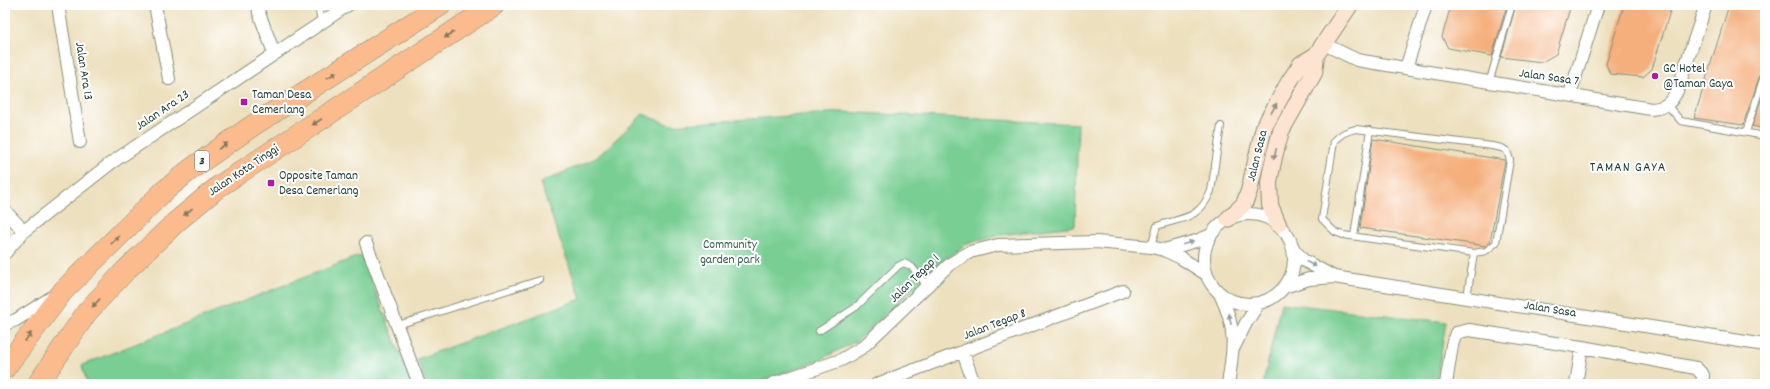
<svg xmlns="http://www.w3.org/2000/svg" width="1770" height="389" font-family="Dekko,sans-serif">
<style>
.green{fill:#78ce93;stroke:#4c8664}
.building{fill:#f5af7c}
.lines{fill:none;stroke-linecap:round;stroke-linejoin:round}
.lane-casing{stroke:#868e79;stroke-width:8}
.street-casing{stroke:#868e79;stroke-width:14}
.secondary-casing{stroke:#868e79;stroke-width:18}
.highway-casing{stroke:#868e79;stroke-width:22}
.lane{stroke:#fff;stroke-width:6}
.street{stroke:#fff;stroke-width:12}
.secondary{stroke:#fde4d1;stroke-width:16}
.highway{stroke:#fbbb8d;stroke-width:21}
.oneway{fill:#82765c}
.oneway2{fill:#8e9082}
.oneway3{fill:#8f9e9a}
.poi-dot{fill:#b5179e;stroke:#fff;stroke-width:1.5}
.labels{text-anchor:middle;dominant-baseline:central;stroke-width:4;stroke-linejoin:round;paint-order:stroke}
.shield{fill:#fff;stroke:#627771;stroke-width:1}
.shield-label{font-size:12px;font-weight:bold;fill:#1f3d34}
.poi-label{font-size:13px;fill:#1f3d34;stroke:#fff;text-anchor:start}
.street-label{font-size:13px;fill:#1f3d34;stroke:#fff}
.park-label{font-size:13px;fill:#35614c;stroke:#fff}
.neighbourhood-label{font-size:14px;letter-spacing:1px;fill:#1f3d34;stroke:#fff}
</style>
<rect width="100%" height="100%" fill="#fff"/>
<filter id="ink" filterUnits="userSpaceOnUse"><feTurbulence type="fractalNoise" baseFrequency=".025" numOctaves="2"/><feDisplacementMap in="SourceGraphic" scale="8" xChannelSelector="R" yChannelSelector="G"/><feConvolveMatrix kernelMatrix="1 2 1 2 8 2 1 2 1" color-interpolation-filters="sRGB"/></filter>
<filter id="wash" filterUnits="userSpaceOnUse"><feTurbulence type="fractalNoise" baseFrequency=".012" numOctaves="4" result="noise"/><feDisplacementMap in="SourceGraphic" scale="16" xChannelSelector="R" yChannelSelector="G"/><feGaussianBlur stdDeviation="0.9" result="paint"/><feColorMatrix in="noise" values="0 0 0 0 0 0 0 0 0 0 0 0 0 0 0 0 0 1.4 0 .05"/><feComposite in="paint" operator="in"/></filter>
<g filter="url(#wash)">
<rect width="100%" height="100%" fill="#ede0be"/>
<path class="green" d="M842,112L1078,124L1075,226L1001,235L966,244L943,261L858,340L820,360L753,384H426L417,359L581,299L540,183L596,158L643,114L670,125Z
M361,255L412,384H87L82,365Z
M1281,303L1446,322L1436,384H1263Z"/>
<g id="blocks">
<path class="building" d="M1451,5H1507L1492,56L1448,48L1442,37Z
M1516,5H1571L1556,54L1542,62L1501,57Z
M1624,5H1672L1652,69L1643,77L1610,74L1606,64Z
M1729,5H1765V69L1761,72L1743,125L1694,118Z
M1765,88V129L1752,126Z
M1373,139L1505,160L1490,242L1486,246L1360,228Z"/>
</g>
</g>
<g filter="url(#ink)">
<use href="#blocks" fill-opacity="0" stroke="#868e79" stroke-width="1"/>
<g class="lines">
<g class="lane-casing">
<path id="lane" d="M318,5L321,22
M1489,83L1512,5
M1667,105L1681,121L1765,136
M1356,129L1492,146L1502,148L1507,151L1510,160L1496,243L1486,251L1474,253L1343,235L1335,232L1322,219L1334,141C1341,134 1346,131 1356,129Z
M1746,132L1765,73
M1354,236L1370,130
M1151,247L1157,226C1183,217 1199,220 1211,191L1221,126
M1467,297L1474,253
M398,325L540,280
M819,331L856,307L898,266L904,263L912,267L927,286"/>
</g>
<g class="street-casing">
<path id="street" d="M58,5L80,142
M155,5L169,79
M258,5L259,13L274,53
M1324,44L1357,60L1651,109C1665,108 1671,103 1677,91L1706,5
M1406,68L1426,5
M1570,94L1598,5
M5,211L24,231
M1204 259a45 45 0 1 1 90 0a45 45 0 1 1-90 0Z
M366,243L419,384
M1292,247L1303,260L1334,277
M1164,250L1196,241L1211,235
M5,253L24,231L111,163L348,5
M1284,287L1309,279L1334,277L1765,345
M1220,294C1237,329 1234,347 1228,384
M5,324L16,320L52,297
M1234,347L1246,323L1259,303
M963,352L974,384
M772,384L841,360L863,347L950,264L970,252L998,245L1096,242L1151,247L1164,250L1181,258L1206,274
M877,384L1123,291
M1446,384L1452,345L1456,333L1469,330L1582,347L1696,368L1703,375L1702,384
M1576,384L1582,347"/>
</g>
<g class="secondary-casing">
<path id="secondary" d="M1228,219L1244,204L1249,191L1264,127L1289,82L1301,64L1316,55L1350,5
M1278,224L1270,205L1269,182L1274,157L1281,131L1314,73L1316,55"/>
</g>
<g class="highway-casing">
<path id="highway" d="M5,368L63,291L163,192L191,169L252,126L441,5
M38,384L87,312L125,271L176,222L218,187L494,5"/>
</g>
<use href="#lane" class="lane"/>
<use href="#street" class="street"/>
<use href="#secondary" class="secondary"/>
<use href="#highway" class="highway"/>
</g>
<defs><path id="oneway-solid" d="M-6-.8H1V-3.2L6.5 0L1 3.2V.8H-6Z"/></defs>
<g class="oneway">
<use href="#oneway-solid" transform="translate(449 35) rotate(147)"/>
<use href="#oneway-solid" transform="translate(332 75) rotate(-32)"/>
<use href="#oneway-solid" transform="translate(317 122) rotate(147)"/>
<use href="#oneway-solid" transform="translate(223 146) rotate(-35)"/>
<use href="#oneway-solid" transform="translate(188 212) rotate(141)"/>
<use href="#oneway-solid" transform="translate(115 240) rotate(-45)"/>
<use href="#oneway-solid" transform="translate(96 303) rotate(133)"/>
<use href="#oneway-solid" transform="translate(28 337) rotate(-53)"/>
</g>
<g class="oneway2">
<use href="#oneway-solid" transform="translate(1274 108) rotate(-61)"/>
<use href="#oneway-solid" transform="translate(1275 154) rotate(104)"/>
</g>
<g class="oneway3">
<use href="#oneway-solid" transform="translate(1188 243) rotate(-17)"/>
<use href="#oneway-solid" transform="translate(1311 264) rotate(27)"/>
<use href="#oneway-solid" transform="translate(1230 319) rotate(-101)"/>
</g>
</g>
<g class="poi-dot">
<circle cx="1655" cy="76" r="4"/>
<rect x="240" y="98" width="8" height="8" rx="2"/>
<rect x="267" y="179" width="8" height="8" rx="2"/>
</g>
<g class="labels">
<rect class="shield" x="195" y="151" width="14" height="20" rx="3"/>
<g class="shield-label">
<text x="202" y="161">3</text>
</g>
<g class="poi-label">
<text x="1663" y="69">GC Hotel<tspan x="1663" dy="15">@Taman Gaya</tspan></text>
<text x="252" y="95">Taman Desa<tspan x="252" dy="15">Cemerlang</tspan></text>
<text x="279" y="176">Opposite Taman<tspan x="279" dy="15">Desa Cemerlang</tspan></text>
</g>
<g class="street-label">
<text transform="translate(83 71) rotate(81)">Jalan Ara 13</text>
<text transform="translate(1549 78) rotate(8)">Jalan Sasa 7</text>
<text transform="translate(163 111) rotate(-34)">Jalan Ara 23</text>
<text transform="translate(1258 156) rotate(-76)">Jalan Sasa</text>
<text transform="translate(244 171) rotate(-34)">Jalan Kota Tinggi</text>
<text transform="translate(915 279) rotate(-44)">Jalan Tegap 1</text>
<text transform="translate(1550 310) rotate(9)">Jalan Sasa</text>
<text transform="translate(995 325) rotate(-21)">Jalan Tegap 8</text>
</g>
<g class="park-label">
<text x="730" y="245">Community<tspan x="730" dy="15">garden park</tspan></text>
</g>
<g class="neighbourhood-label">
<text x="1628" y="168">TAMAN GAYA</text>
</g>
</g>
<rect width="1770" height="389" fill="none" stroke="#fff" stroke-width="20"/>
</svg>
